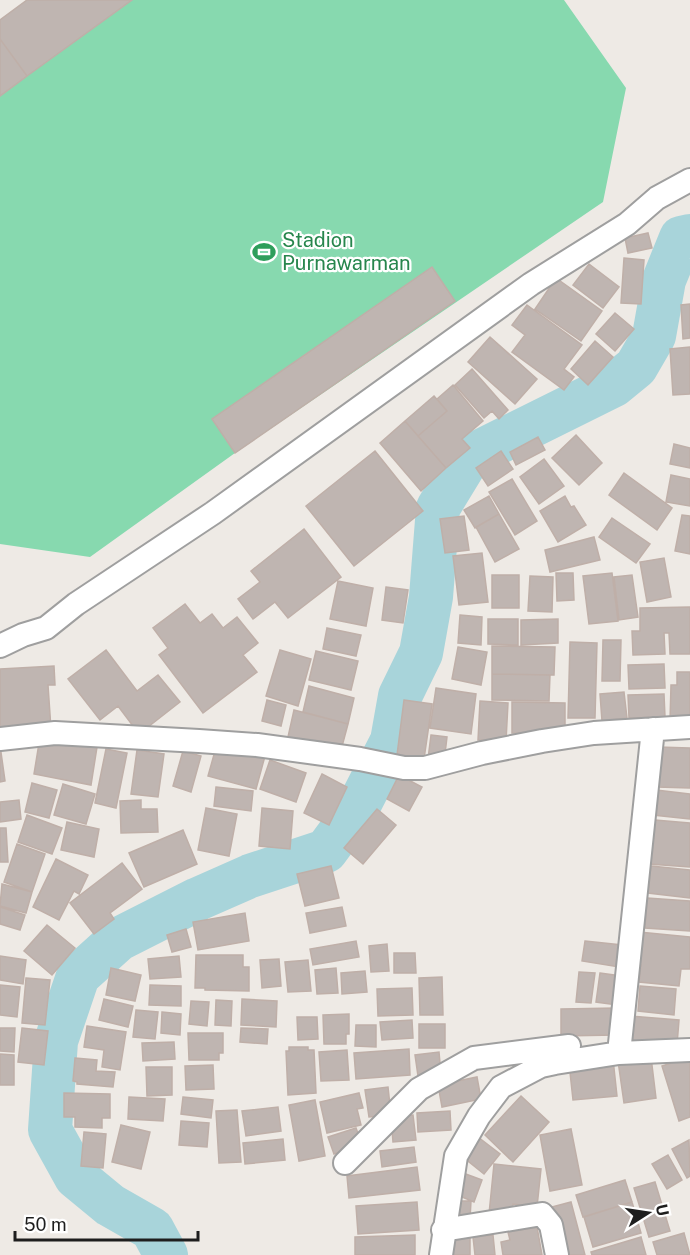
<svg xmlns="http://www.w3.org/2000/svg" width="690" height="1255" font-family="'Public Sans',sans-serif">
<style>
.pitch{fill:#87d9af}
.lines{fill:none;stroke-linecap:round;stroke-linejoin:round}
.river{stroke:#a8d4da;stroke-width:44}
.building{fill:#bfb5b1;stroke:#bfafa8;stroke-width:1.5}
.minor-casing{stroke:#9f9f9f;stroke-width:26}
.minor{stroke:#fff;stroke-width:22}
.labels{text-anchor:middle;dominant-baseline:central;stroke-width:4.5;stroke-linejoin:round;paint-order:stroke}
.leisure-label{font-size:20px;fill:#27864d;stroke:#fff;text-anchor:start}
</style>
<rect width="100%" height="100%" fill="#eeeae5"/>
<path class="pitch" d="M27,0H564L626,88L603,202L235,453L90,557L0,544V20Z"/>
<g class="lines">
<path class="river" d="M166,1255L152,1229L110,1205L76,1177L50,1130L56,1041L78,976L119,939L198,899L250,876L326,851L357,809L392,741L400,696L421,653L431,597L438,508L469,457L614,385L636,367L654,336L664,280L681,238L690,236"/>
</g>
<path class="building" d="M27,0H132L27,76L0,39V20Z
M0,39L27,76L0,96Z
M648,233L652,248L628,253L625,238Z
M624,258L644,260L641,304L621,303Z
M589,264L619,287L603,308L573,285Z
M432,267L455,301L235,453L212,419Z
M556,278L602,311L581,341L535,309Z
M690,304V338L683,339L681,305Z
M527,305L582,345L564,369L574,377L564,390L512,352L525,335L512,325Z
M615,313L634,329L615,351L596,334Z
M490,337L537,379L515,404L468,362Z
M595,341L613,357L588,385L571,369Z
M690,347V394L673,395L670,349Z
M472,369L508,410L499,419L492,411L484,418L455,385Z
M453,385L483,421L462,439L470,448L446,468L418,436L447,411L437,399Z
M434,396L447,411L418,436L405,421Z
M405,421L446,468L421,491L380,443Z
M576,435L602,463L579,485L552,458Z
M538,437L545,450L516,465L510,452Z
M674,444L690,448V468L670,464Z
M375,451L423,511L354,566L306,506Z
M501,451L513,469L488,486L476,468Z
M544,459L564,486L539,504L520,477Z
M624,473L672,508L657,530L609,495Z
M671,475L690,479V506L666,502Z
M512,479L537,521L515,535L489,492Z
M489,496L499,514L475,528L464,510Z
M565,496L571,507L574,506L586,525L558,542L540,511Z
M499,514L519,549L495,562L476,527Z
M682,515L690,516V554L675,551Z
M464,516L469,550L445,553L440,519Z
M612,518L650,544L636,563L599,537Z
M304,529L341,577L288,618L275,602L253,619L238,599L260,582L251,571Z
M594,537L600,560L550,572L545,550Z
M482,553L488,602L459,605L453,556Z
M664,558L671,597L647,602L640,562Z
M556,573H573L574,600L557,601Z
M612,573L618,621L589,624L583,576Z
M492,575H519V608H492Z
M632,575L638,617L619,620L614,577Z
M530,576L553,577L552,612L528,611Z
M338,581L373,588L366,626L330,619Z
M386,587L408,590L403,623L382,620Z
M185,604L200,623L212,614L223,628L237,617L258,643L243,655L257,672L203,713L159,655L168,648L153,628Z
M690,607V654H670L669,633H664L665,654L633,655L632,631H640V608Z
M460,615L482,617L481,645L458,643Z
M488,619H518V645L488,644Z
M558,619V643L521,645V620Z
M327,628L361,635L356,656L323,649Z
M603,640H621L620,681H602Z
M570,642L597,643L595,718H568Z
M492,646L555,647L554,675L492,674Z
M458,647L487,652L481,685L452,679Z
M106,650L137,691L158,675L180,702L139,734L118,706L100,720L68,679Z
M280,650L311,659L298,706L266,696Z
M316,651L358,661L351,690L309,680Z
M664,664L665,688L629,689L628,665Z
M54,666L55,685H48L51,729L0,732V669Z
M677,672H690V722L670,721L671,685H677Z
M492,674L550,675L549,701L492,700Z
M309,686L354,698L348,724L303,712Z
M436,688L476,694L471,734L430,728Z
M624,692L627,718L602,721L600,694Z
M664,694L665,717L629,718L628,695Z
M267,700L286,705L281,726L262,721Z
M404,700L432,704L424,759L397,755Z
M480,701L508,703L506,741L478,740Z
M512,702L565,703V735L512,733Z
M294,710L348,724L341,750L288,737Z
M431,735L447,737L444,762L428,759Z
M40,737L97,747L91,785L34,774Z
M217,744L265,756L256,789L208,776Z
M0,745L5,781L0,782Z
M658,747L690,748V788L657,787Z
M106,749L127,753L116,808L95,803Z
M137,750L164,754L158,797L131,794Z
M183,751L201,756L191,792L173,786Z
M270,760L306,773L296,802L260,789Z
M322,774L347,787L329,825L304,813Z
M399,775L422,787L409,811L387,799Z
M32,783L57,790L49,818L25,812Z
M63,784L95,794L86,824L54,815Z
M216,787L253,791L251,811L214,806Z
M656,790L690,794V819L653,815Z
M19,800L21,819L0,822V802Z
M141,800V809H157L158,832L121,833L120,801Z
M206,808L237,814L229,856L198,850Z
M262,808L293,811L290,849L259,846Z
M377,809L396,825L363,864L344,848Z
M27,815L62,828L52,854L18,842Z
M655,820L690,823V867L649,864L650,842H653Z
M67,822L99,829L94,857L61,850Z
M0,828H6L8,862H0Z
M183,830L197,864L144,887L129,853Z
M17,844L45,854L32,892L4,882Z
M56,859L88,875L79,894L74,891L59,920L33,907Z
M122,863L142,889L110,913L114,919L94,934L70,903Z
M331,866L339,898L305,906L297,874Z
M651,866L690,870V898L648,893Z
M2,884L32,892L26,913L0,906Z
M647,898L690,901V931L645,928Z
M0,907L25,915L20,930L0,924Z
M342,907L346,926L310,933L306,913Z
M245,913L249,941L198,950L193,922Z
M47,925L75,948L52,975L24,951Z
M186,929L191,947L172,952L167,935Z
M639,932L690,937V969H681L679,986L639,982L641,965H636Z
M356,941L359,957L313,965L310,949Z
M585,941L622,945L619,967L582,961Z
M387,944L389,971L371,972L369,946Z
M394,953H415L416,973H394Z
M196,955H243V967H249V991L205,990V988H195Z
M0,956L26,960L23,984L0,980Z
M179,956L181,977L150,979L148,959Z
M279,959L281,986L262,988L260,960Z
M308,960L311,991L288,992L285,962Z
M111,968L141,975L135,1001L106,995Z
M336,968L338,993L317,994L315,970Z
M365,971L367,992L342,994L341,973Z
M579,972L595,973L591,1003L576,1002Z
M600,973L621,976L617,1005L596,1002Z
M442,977L443,1015H420L419,978Z
M26,978L50,980L45,1025L22,1023Z
M0,985L20,987L17,1017L0,1015Z
M150,985L181,986V1006L149,1005Z
M640,986L676,989L674,1015L638,1011Z
M412,988L413,1015L378,1016L377,989Z
M104,999L133,1006L128,1027L99,1020Z
M242,999L277,1001L276,1027L241,1025Z
M216,1000L232,1001L231,1026L215,1025Z
M191,1001L209,1002L207,1026L189,1024Z
M616,1008V1035L561,1036V1009Z
M136,1010L158,1012L155,1039L133,1037Z
M162,1012L181,1014L180,1035L161,1033Z
M349,1014V1034H346V1044H324L323,1015Z
M630,1016L679,1020L677,1045L629,1042Z
M297,1017H317L318,1039L298,1040Z
M412,1020L413,1038L382,1040L380,1022Z
M419,1024H445V1048H419Z
M356,1025H376V1047L355,1046Z
M87,1026L126,1032L120,1070L102,1067L104,1050L84,1047Z
M0,1028H15L14,1052L0,1051Z
M22,1028L48,1031L44,1065L18,1062Z
M241,1028L268,1029L267,1044L240,1042Z
M188,1033H223V1053H219V1060H189Z
M174,1042L175,1059L143,1061L142,1043Z
M289,1047H308V1050H314L316,1093L288,1095L286,1051H289Z
M409,1049L410,1075L356,1079L354,1053Z
M347,1050L349,1080L321,1081L319,1052Z
M439,1052L441,1074L418,1076L415,1055Z
M0,1054L14,1055V1085H0Z
M651,1057L656,1098L624,1103L618,1061Z
M690,1057V1117L679,1121L662,1066Z
M75,1058L97,1060L96,1071L115,1072L113,1087L77,1084V1082L73,1081Z
M613,1059L617,1096L573,1100L569,1063Z
M213,1065L214,1089L186,1090L185,1066Z
M146,1067H172V1095L147,1096Z
M477,1077L481,1099L442,1107L438,1085Z
M388,1087L391,1115L369,1117L365,1090Z
M64,1093L110,1094V1118H102V1128L75,1127V1117H64Z
M359,1093L363,1108L357,1109L361,1125L327,1133L320,1102Z
M521,1096L549,1122L513,1162L485,1135Z
M129,1097L165,1099L163,1121L128,1119Z
M183,1097L213,1100L211,1118L181,1114Z
M315,1100L325,1156L299,1161L289,1105Z
M278,1107L281,1131L246,1136L242,1111Z
M237,1110L241,1162L219,1163L216,1111Z
M450,1111L451,1130L418,1132L417,1113Z
M413,1115L416,1140L393,1142L391,1117Z
M181,1121L209,1123L207,1147L179,1145Z
M121,1125L150,1132L141,1169L112,1162Z
M356,1128L362,1144L334,1154L328,1137Z
M571,1129L582,1185L550,1191L540,1135Z
M84,1132L106,1134L103,1168L81,1166Z
M478,1137L500,1154L484,1174L463,1157Z
M283,1139L285,1160L245,1164L243,1143Z
M689,1140L690,1176L687,1178L672,1149Z
M414,1147L416,1162L382,1167L380,1151Z
M668,1155L682,1180L667,1189L652,1164Z
M494,1164L541,1169L537,1207L513,1204L512,1217L489,1214Z
M417,1167L420,1190L349,1198L347,1176Z
M463,1173L482,1180L474,1202L455,1194Z
M625,1180L632,1202L583,1217L576,1195Z
M655,1182L670,1231L649,1237L634,1188Z
M451,1201H471L470,1219H450Z
M417,1202L419,1230L358,1234L356,1206Z
M571,1202L585,1255H560L548,1208Z
M632,1202L641,1233L593,1247L584,1217Z
M537,1227L542,1255H503L501,1242L510,1240L508,1232Z
M684,1233L690,1255H657L653,1242Z
M415,1235V1255H355V1237Z
M453,1235H470V1255H453Z
M493,1235L495,1255H475L473,1237Z
M641,1237L646,1255H592L591,1252Z"/>
<g class="lines">
<g class="minor-casing">
<path id="minor" d="M0,646L23,635L46,628L76,604L213,513L531,284L627,224L657,198L690,180
M0,739L55,733L199,741L257,745L360,759L404,768H425L482,753L542,741L594,733L690,727
M619,1053L653,729
M345,1163L419,1089L474,1058L569,1046
M443,1230L542,1214L551,1225L557,1255
M441,1255L456,1156L479,1116L501,1087L541,1066L555,1063L619,1053L690,1050"/>
</g>
<use href="#minor" class="minor"/>
</g>
<defs>
<g id="stadium-bare" transform="scale(1.8)"><path d="M0-5a6.5 5 0 1 0 0 10a6.5 5 0 1 0 0-10ZM-3.5-1.8h7v3.6h-7Z" fill="#2e9e5b" stroke="#fff" stroke-width="2.5" paint-order="stroke"/></g>
</defs>
<g fill-rule="evenodd">
<use href="#stadium-bare" x="264" y="252"/>
</g>
<g class="labels">
<g class="leisure-label">
<text x="282" y="240">Stadion<tspan x="282" dy="23">Purnawarman</tspan></text>
</g>
</g>
<g transform="translate(648 1213) rotate(78)" stroke="#ffffff" stroke-width="4.5" paint-order="stroke">
<path d="M0-4.5L10 22L0 15L-10 22Z" fill="#1e1e1e"/>
<text y="-9" font-size="16" font-weight="bold" text-anchor="middle" fill="#1e1e1e">U</text>
</g>
<path d="M15 1231v9h183v-9" fill="none" stroke="#1e1e1e" stroke-width="3"/>
<text x="24" y="1231" font-size="18" fill="#1e1e1e" stroke="#ffffff" stroke-width="4.5" paint-order="stroke">50 m</text>
</svg>
